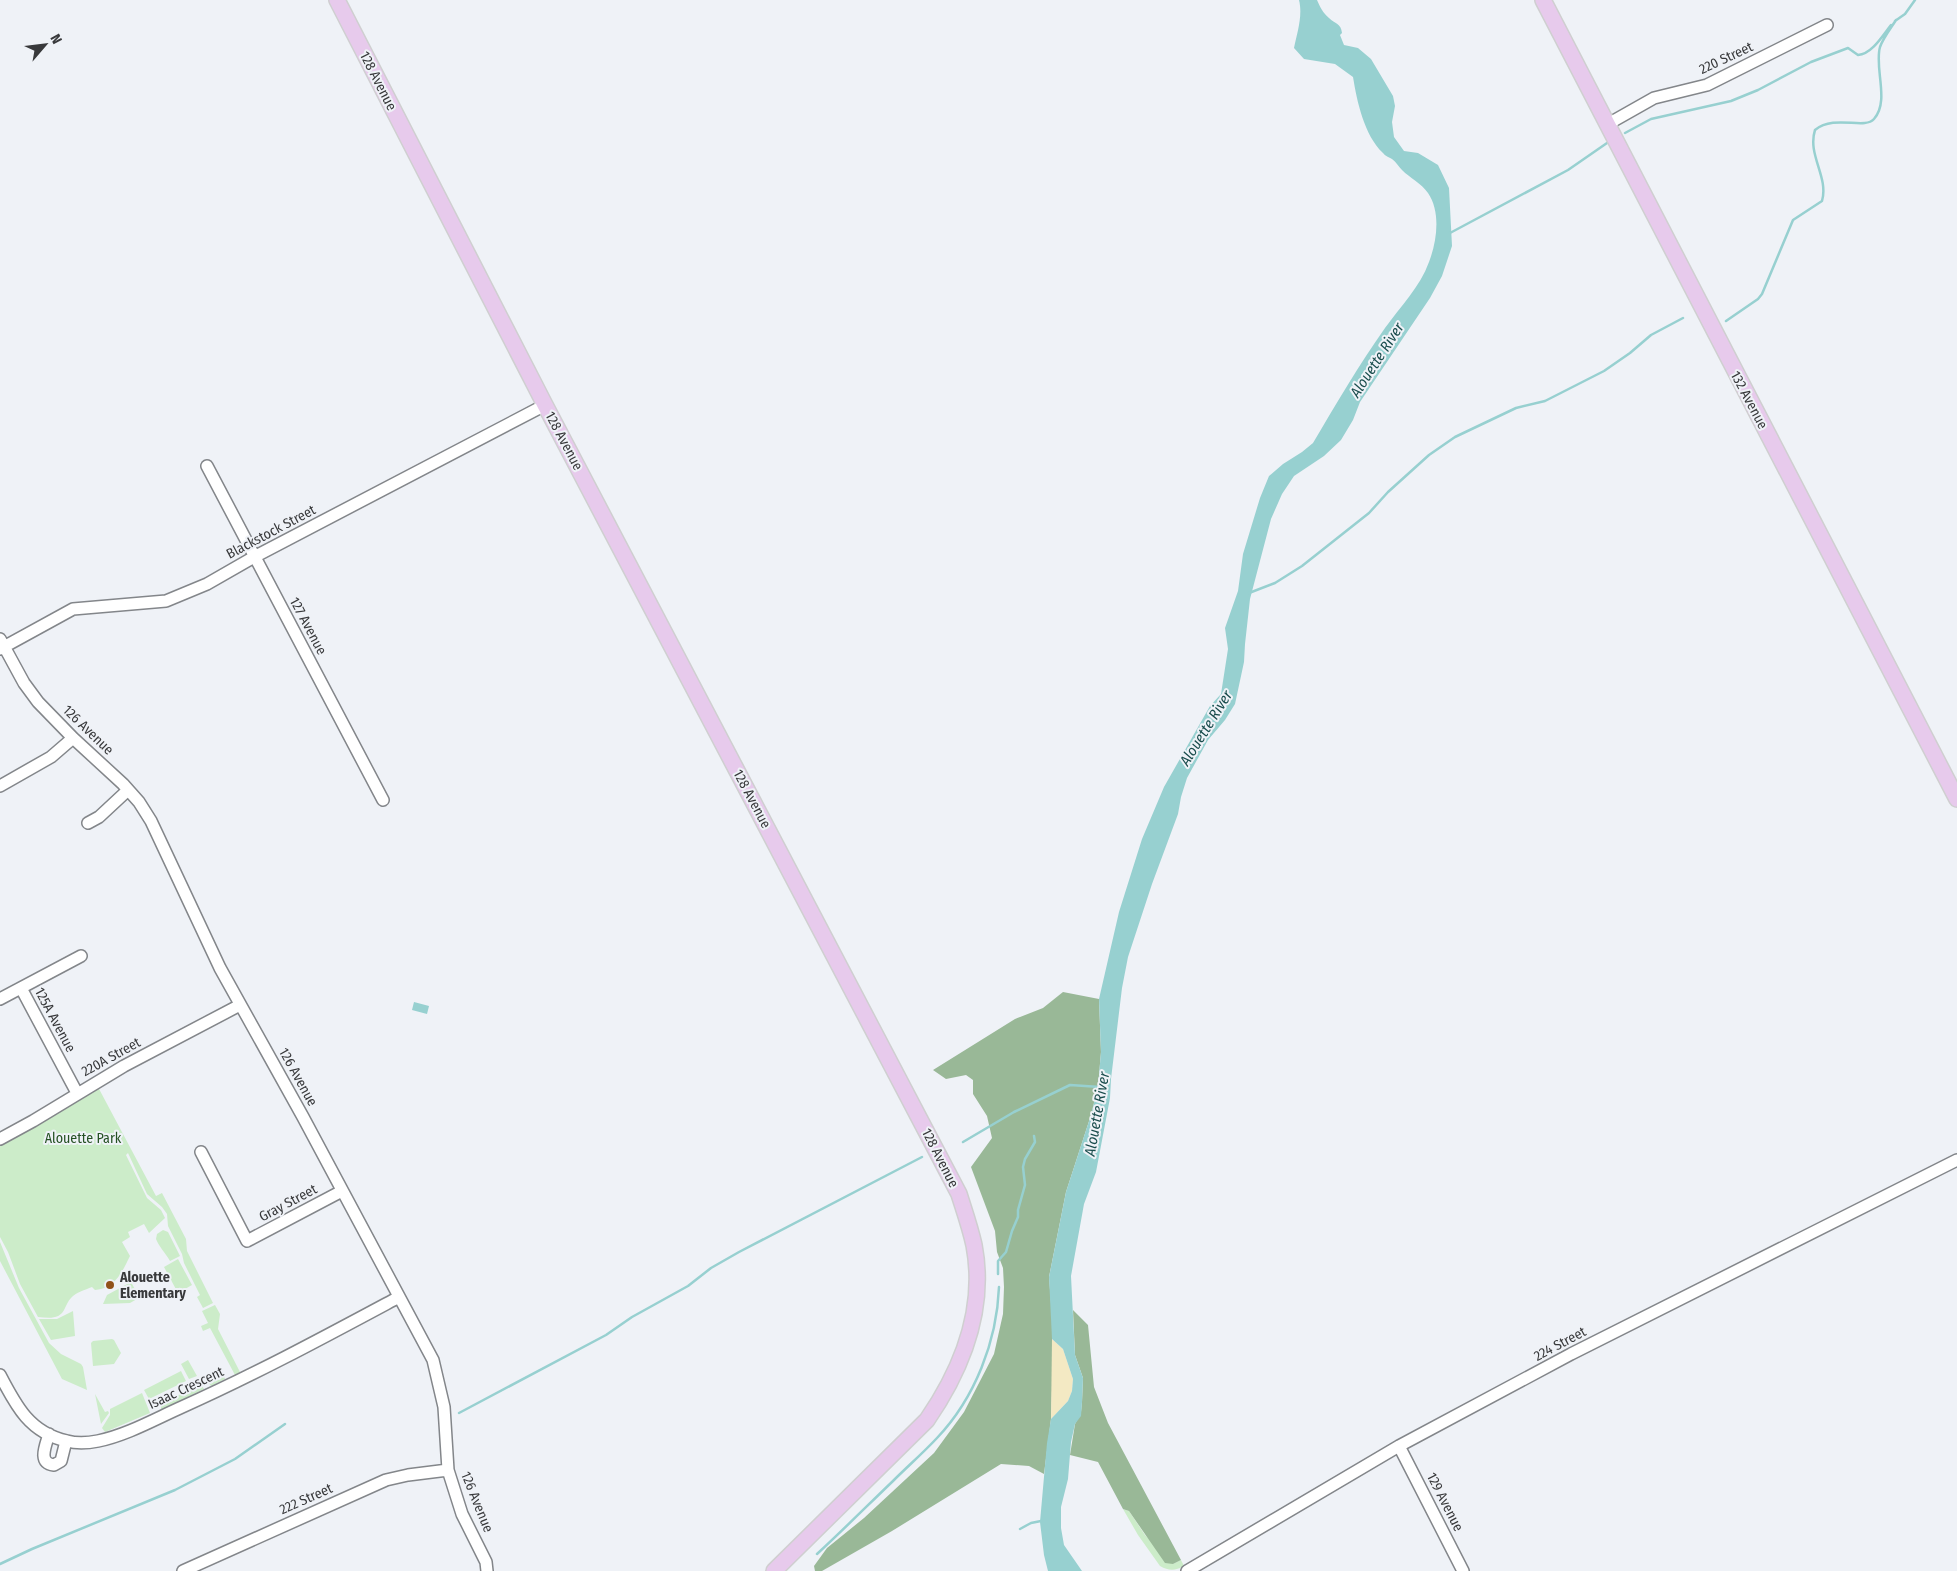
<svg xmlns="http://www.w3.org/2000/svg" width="1957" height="1571" font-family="'Fira Sans Condensed',sans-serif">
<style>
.green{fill:#ccecc9}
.forest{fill:#99b897}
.sand{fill:#f3e9c3}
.water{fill:#97d0d0}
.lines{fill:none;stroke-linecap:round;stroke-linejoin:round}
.stream{stroke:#97d0d0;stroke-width:2.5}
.minor-casing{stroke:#83868a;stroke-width:14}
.major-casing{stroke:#cfcfd0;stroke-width:18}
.minor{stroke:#fff;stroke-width:11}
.major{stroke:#e7caec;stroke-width:15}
.poi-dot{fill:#915119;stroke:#eff2f7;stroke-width:2}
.labels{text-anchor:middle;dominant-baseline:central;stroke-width:4;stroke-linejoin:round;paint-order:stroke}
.street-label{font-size:14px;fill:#38393b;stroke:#eff2f7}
.park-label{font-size:14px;fill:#255123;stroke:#eff2f7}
.poi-label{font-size:14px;font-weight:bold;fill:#38393b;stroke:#eff2f7;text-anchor:start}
.water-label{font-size:15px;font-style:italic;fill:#194c4c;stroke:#eff2f7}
</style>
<rect width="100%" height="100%" fill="#eff2f7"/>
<path class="green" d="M98,1087L156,1196L162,1193L186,1239L187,1251L213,1303L203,1308L197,1297L200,1295L184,1263L182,1254L168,1226L167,1214L162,1207L147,1194L128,1153L126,1155L147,1198L161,1210L165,1218L149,1233L144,1224L128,1232L130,1237L122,1242L130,1256C122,1272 115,1289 95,1290L92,1287C85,1290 76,1292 71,1298C68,1301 67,1304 65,1308C60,1320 49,1318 38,1317L20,1284L8,1252L0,1237V1143Z
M163,1230L168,1232L180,1256L170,1261C165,1252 159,1247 156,1239L157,1234Z
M0,1242L19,1288L49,1343L61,1354L81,1364L83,1367L87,1390L62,1379L0,1261Z
M178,1259L192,1285L178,1293L164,1267Z
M131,1282L137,1293L134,1294L137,1299L130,1303L103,1304L107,1295Z
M215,1305L220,1314L218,1329L240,1372L235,1375L210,1328L203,1331L201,1326L208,1323L202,1311Z
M73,1311L75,1336L51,1340L39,1319H57Z
M112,1339L114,1340L121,1353L114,1364L93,1366L91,1343L93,1341Z
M188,1360L197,1376L189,1379L181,1364Z
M181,1371L186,1381L149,1399L144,1390Z
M220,1375L224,1376L225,1379L211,1386L207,1381Z
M201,1384L204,1389L161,1410V1405L166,1401Z
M142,1393L150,1413L105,1432L102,1428L110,1415V1409Z
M95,1394L105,1412L108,1411L109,1413L101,1424Z
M1123,1509L1129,1511L1145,1535L1173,1564L1181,1560L1184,1566C1175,1571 1169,1571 1160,1566L1138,1535Z"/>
<path class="forest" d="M1063,992L1099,999L1101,1052L1098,1087L1091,1115L1066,1192L1049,1277L1052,1316V1389L1051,1419L1044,1474L1029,1466L1001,1464L892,1531L822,1571H815L814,1566L827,1548L864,1518L934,1453L964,1412L994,1354L1003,1314L1004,1287L1003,1268L997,1252L995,1231L971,1167L992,1138L987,1116L973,1094V1080L966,1075L946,1079L933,1070L1015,1019L1043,1008Z
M1073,1310L1088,1325L1094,1387L1108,1423L1181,1560L1173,1564L1165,1563L1129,1511L1123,1509L1098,1462L1070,1455L1075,1424L1081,1412L1082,1402L1083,1378L1075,1355Z"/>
<path class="sand" d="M1052,1339L1063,1349L1073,1379L1072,1391L1068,1401L1051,1419Z"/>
<path class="water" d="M1299,0H1317C1320,7 1323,13 1329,18C1335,24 1341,23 1342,33L1340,35L1344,45L1358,48L1371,59L1393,96L1395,106L1392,122L1394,137L1404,151L1418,153L1438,165L1449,188L1452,246L1442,276L1430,298L1360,402L1353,420L1341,440L1324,456L1294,476L1282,494L1271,519L1250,599L1245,644L1244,662L1235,704L1225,720L1208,740L1187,778L1181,797L1178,814L1152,884L1128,957L1122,988L1111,1079L1110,1098L1096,1172L1084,1204L1071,1276L1075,1355L1083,1378L1082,1402L1081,1416L1075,1424L1071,1442L1068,1479L1061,1507V1528L1064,1545L1082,1571H1048L1044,1555L1040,1522L1047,1443L1051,1419L1068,1401L1072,1391L1073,1379L1063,1349L1052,1339L1049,1277L1066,1192L1091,1115L1098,1087L1101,1052L1099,999L1119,912L1142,839L1164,787L1210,706L1221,694L1228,649L1225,628L1238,591L1243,554L1260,498L1269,476L1283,464L1302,452L1313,443C1336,404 1359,365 1385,328C1400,307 1420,287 1429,262C1437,241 1441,212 1428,193C1421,183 1410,178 1402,170C1399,167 1396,162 1392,159C1389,157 1385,156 1383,153C1364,135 1357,101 1353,77L1335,64L1304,59L1294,48C1297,33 1303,16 1299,0Z
M414,1002L429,1006L427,1014L412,1010Z"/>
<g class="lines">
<path class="stream" d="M1895,21L1905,14L1915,0
M1625,133L1651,119L1731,101L1758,90L1811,62L1848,48L1858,55C1872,54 1883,35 1891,25
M1450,233L1568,170L1607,143
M1726,321L1758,299L1762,294L1793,220L1822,201C1829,177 1807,155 1815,130C1835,114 1864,130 1874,119C1890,101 1874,68 1880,47C1883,38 1891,28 1896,20
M1249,593L1275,583L1302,566L1369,513L1388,492L1429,455L1455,437L1516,408L1545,401L1604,371L1630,353L1651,335L1683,318
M963,1142L1014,1112L1070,1085L1100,1087
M998,1274V1261L1006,1252L1012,1231L1018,1217V1210L1025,1185L1023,1167L1025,1159L1035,1142L1034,1136
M459,1413L606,1335L632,1317L688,1286L711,1268L739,1252L922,1157
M1020,1529L1031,1523L1041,1521
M817,1554C843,1530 868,1505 893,1481C908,1466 923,1453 937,1438C975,1398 997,1341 999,1287
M0,1564L32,1549L175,1490L235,1459L285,1424"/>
<g class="minor-casing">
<path id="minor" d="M1608,124L1654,98L1707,85L1827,25
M207,466L383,800
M0,639L24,683L38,702L73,738L123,784L139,802L151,821L220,968L303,1117L433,1360L444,1407L448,1470L462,1514L486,1562L487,1571
M0,649L73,609L166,601L207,584L254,557L545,405
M0,786L51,757L73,738
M88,823L99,817L128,790
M21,988L77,1093
M0,999L81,956
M0,1139L33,1121L124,1066L240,1005
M201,1152L247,1241L342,1191
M0,1375C16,1406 30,1433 67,1441C78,1444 88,1443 98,1441C127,1435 155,1419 182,1407C256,1374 328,1335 399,1297
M49,1434C46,1445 37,1463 54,1465L61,1461L66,1441
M1399,1446L1463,1571
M183,1571L386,1480L408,1475L448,1470
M1187,1571L1399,1446L1571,1354L1957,1160"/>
</g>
<g class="major-casing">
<path id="major" d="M337,0L545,405L959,1194C964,1210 970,1227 974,1245C986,1308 962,1369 927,1420L774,1571
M1543,0L1957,799"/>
</g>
<use href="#minor" class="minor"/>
<use href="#major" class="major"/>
</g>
<circle class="poi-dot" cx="110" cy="1285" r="5"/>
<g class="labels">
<g class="street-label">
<text transform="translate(1726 58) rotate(-25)">220 Street</text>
<text transform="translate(378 81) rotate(63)">128 Avenue</text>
<text transform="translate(1749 400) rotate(62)">132 Avenue</text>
<text transform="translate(564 441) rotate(62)">128 Avenue</text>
<text transform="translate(271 532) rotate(-28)">Blackstock Street</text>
<text transform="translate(308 626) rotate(62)">127 Avenue</text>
<text transform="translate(88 730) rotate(44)">126 Avenue</text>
<text transform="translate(752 799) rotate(62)">128 Avenue</text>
<text transform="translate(55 1020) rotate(62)">125A Avenue</text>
<text transform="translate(111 1057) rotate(-29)">220A Street</text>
<text transform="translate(298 1077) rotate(61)">126 Avenue</text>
<text transform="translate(940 1158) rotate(63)">128 Avenue</text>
<text transform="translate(288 1203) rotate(-28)">Gray Street</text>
<text transform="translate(1560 1344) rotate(-28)">224 Street</text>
<text transform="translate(186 1388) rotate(-25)">Isaac Crescent</text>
<text transform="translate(306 1499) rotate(-24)">222 Street</text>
<text transform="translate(477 1502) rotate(68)">126 Avenue</text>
<text transform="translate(1445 1502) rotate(63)">129 Avenue</text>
</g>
<g class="park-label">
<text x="83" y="1138">Alouette Park</text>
</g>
<g class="poi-label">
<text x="120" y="1277">Alouette<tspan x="120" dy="16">Elementary</tspan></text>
</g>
<g class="water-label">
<text transform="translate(1377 360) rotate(-57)">Alouette River</text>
<text transform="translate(1206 728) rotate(-58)">Alouette River</text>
<text transform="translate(1097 1114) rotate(-80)">Alouette River</text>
</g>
</g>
<g transform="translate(45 45) rotate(62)" stroke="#eff2f7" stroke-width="4" paint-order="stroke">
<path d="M0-4L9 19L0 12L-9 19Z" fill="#38393b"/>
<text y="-8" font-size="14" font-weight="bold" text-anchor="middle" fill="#38393b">N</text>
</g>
</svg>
